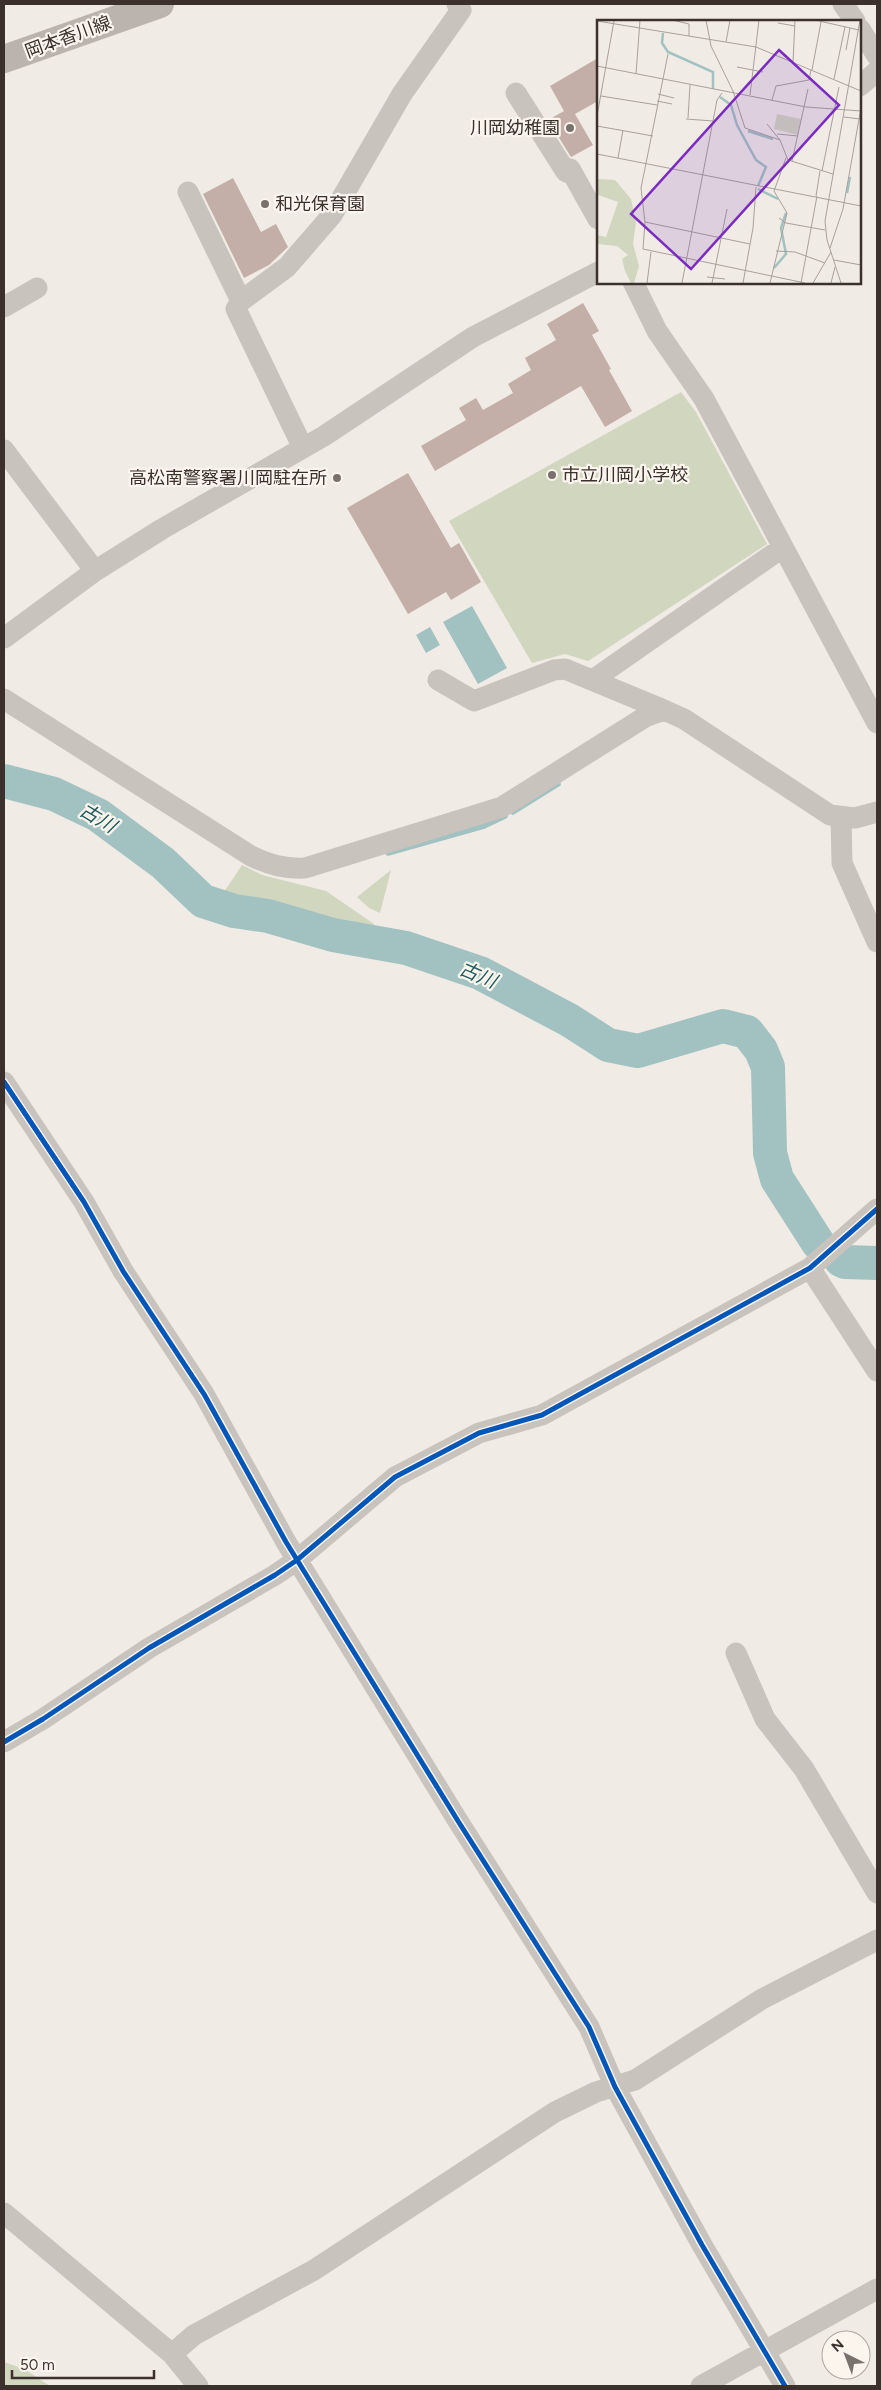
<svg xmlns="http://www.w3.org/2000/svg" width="881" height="2390" font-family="Figtree,'Noto Sans JP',sans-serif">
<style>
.green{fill:#d1d6bf}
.water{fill:#a1c2c1}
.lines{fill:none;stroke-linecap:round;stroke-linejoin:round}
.stream{stroke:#a1c2c1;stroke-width:5.5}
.river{stroke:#a1c2c1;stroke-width:34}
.building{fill:#c3afa7}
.street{stroke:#c9c3be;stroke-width:21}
.secondary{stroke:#bab3ae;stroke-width:28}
.cycleway-casing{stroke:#fbf5ee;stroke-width:8}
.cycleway{stroke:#0057b8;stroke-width:5}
.poi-dot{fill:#7a716c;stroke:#fbf5ee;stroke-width:2}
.labels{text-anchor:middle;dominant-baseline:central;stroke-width:4.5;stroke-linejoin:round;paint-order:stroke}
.street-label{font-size:18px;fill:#3b302b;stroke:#fbf5ee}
.poi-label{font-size:18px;fill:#3b302b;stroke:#fbf5ee;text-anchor:end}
.water-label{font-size:19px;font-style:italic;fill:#1f5a5e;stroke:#fbf5ee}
.inset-river{fill:none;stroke:#a1c2c1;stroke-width:2.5}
.inset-road{fill:none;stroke:#a8a09b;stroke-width:1}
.view{fill:#7b2cbf;fill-opacity:0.15;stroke:#7b2cbf;stroke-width:2.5}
.inset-edge{fill:none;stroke:#3b302b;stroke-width:2.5}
</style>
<rect width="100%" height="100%" fill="#f0ebe5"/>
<path class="green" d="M681,392L696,412L767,544L588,661L565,654L532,663L449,521Z
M242,865L262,875L326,891L374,924L368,931L223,900L213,892H224Z
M391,870L380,913L369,908L357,897Z
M4,2362L24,2369L50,2386H4Z"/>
<path class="water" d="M472,606L507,668L478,684L443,622Z
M430,627L440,645L426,653L416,635Z"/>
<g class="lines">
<path class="stream" d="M513,812L558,784
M388,853L484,826L505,816"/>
<path class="river" d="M4,781L54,794L98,815L163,863L203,901L234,911L268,916L333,935L406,948L480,973L569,1020L608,1045L638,1051L723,1026L747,1032L761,1050L768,1067L770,1153L777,1179L818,1243
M841,1260L845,1262L877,1263"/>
</g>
<path class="building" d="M598,58V101L575,114L593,145L571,157L548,120L564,111L550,86Z
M233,178L261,232L276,224L288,247L269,265L244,278L203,194Z
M583,303L599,331L592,335L611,369L609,370L632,411L605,427L581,386L435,471L421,446L466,420L459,408L476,398L483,410L513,393L508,384L531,370L525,358L556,340L547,324Z
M408,473L451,548L459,543L481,582L451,600L446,592L408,614L347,508Z"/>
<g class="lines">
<path class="street" d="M843,4L855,21
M860,29L877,56
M860,86L877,71
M516,93L566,172L570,169L598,219
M188,192L241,301
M633,282L657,331L704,399L877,723
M4,307L37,288
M303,448L236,309L241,301L287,267L332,215L402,94L461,10L457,4
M4,450L95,571
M4,638L95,571L162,529L324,436L473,337L598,272
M594,679L782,548
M438,680L474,701L554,670L565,669L664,710
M4,699L251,856C270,865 285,869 305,868L502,807L645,717L664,710L684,719L830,815L855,818L877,812
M841,818L842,863L877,942
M4,1082L84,1202L123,1271L204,1394L286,1542L458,1821L589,2027L615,2087L702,2245L785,2386
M810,1268L877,1371
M736,1653L765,1719L804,1769L877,1893
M4,1742L43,1719L149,1648L275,1575L297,1560L395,1477L479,1433L542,1415L810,1268L877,1209
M4,2213L172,2354L198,2386
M172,2354L194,2335L314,2270L555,2112L596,2092L635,2080L762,1999L877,1940
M701,2386L877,2289"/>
<path class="secondary" d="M4,59L160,4"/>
<g class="cycleway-casing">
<path id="cycleway" d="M4,1082L84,1202L123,1271L204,1394L286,1542L458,1821L589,2027L615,2087L702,2245L785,2386
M4,1742L43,1719L149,1648L275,1575L297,1560L395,1477L479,1433L542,1415L810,1268L877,1209"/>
</g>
<use href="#cycleway" class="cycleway"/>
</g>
<g class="poi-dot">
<circle cx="570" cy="128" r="5"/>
<circle cx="265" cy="204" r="5"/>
<circle cx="552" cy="475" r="5"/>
<circle cx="337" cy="478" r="5"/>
</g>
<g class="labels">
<g class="street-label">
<text transform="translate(68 37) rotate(-20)">岡本香川線</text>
</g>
<g class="poi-label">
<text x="560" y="128">川岡幼稚園</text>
<text x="275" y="204" text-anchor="start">和光保育園</text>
<text x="562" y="475" text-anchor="start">市立川岡小学校</text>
<text x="327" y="478">高松南警察署川岡駐在所</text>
</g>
<g class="water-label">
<text transform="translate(98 818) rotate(31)">古川</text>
<text transform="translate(478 975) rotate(23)">古川</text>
</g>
</g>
<g transform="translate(597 20)">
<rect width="264" height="264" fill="#f0ebe5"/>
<path d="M180,94L204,99L201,115L177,109ZM0,159L18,160L34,179L39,202L36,224L42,246L37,263H34L28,251L25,239L31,235L20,226L0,224V215L9,217L21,182L1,175Z" fill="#d1d6bf"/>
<path class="inset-river" d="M66,13L65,23L71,32L116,52V69M123,77L134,85L140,105L159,140L169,147L161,166M151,111L176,119M161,169L181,179M250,173L253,157M177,248L189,234L184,208L189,193"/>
<path class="inset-road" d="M75,0L92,4V16M109,0L114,26L136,71L148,108L183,120L191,140L236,154M218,0L262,10M0,1L159,27L264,71M181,3L198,6M129,22L133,0M249,30L253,8M71,34L44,168L48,202L46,229L208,263M196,42L198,0M0,46L209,87L264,91M140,47L166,52M215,50L224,2M39,54L43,0M237,59L248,7M61,74L77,78M153,75L162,0M4,76L60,85M175,80L179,66L212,60L214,50M60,81L75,84M0,96L17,1M247,97L263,99M91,98L93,65M89,99L116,101M170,104L183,120M0,106L56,116M180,114L201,116M0,134L264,186M21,138L26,110M195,141L211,69M225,151L242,67M219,176L223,151M182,198L189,203L228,210M48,202L153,224M233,228L246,189L264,88M179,231L198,232L228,243M237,240L264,245M110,257L128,259M50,263L54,232M85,263L120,80L125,73M115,263L130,189M146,263L156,208L159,167M173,263L190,193L177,171L189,138M204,263L220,176M216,263L234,232M234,263L238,247M244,263L230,220L228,201L263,0"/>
<path class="view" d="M182,30L242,85L94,249L34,194Z"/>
<rect width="264" height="264" class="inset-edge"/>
</g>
<rect width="881" height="2390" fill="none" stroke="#3b302b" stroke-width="10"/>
<g transform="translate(846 2355) rotate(318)"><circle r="24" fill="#fbf5ee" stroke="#aea6a0"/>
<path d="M0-4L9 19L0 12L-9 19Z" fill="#7a716c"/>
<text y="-8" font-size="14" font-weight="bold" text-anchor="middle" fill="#3b302b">N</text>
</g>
<path d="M12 2370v8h142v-8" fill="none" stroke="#3b302b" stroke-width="2.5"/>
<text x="20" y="2370" font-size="15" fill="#3b302b" stroke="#fbf5ee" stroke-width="4" paint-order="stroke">50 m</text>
</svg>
